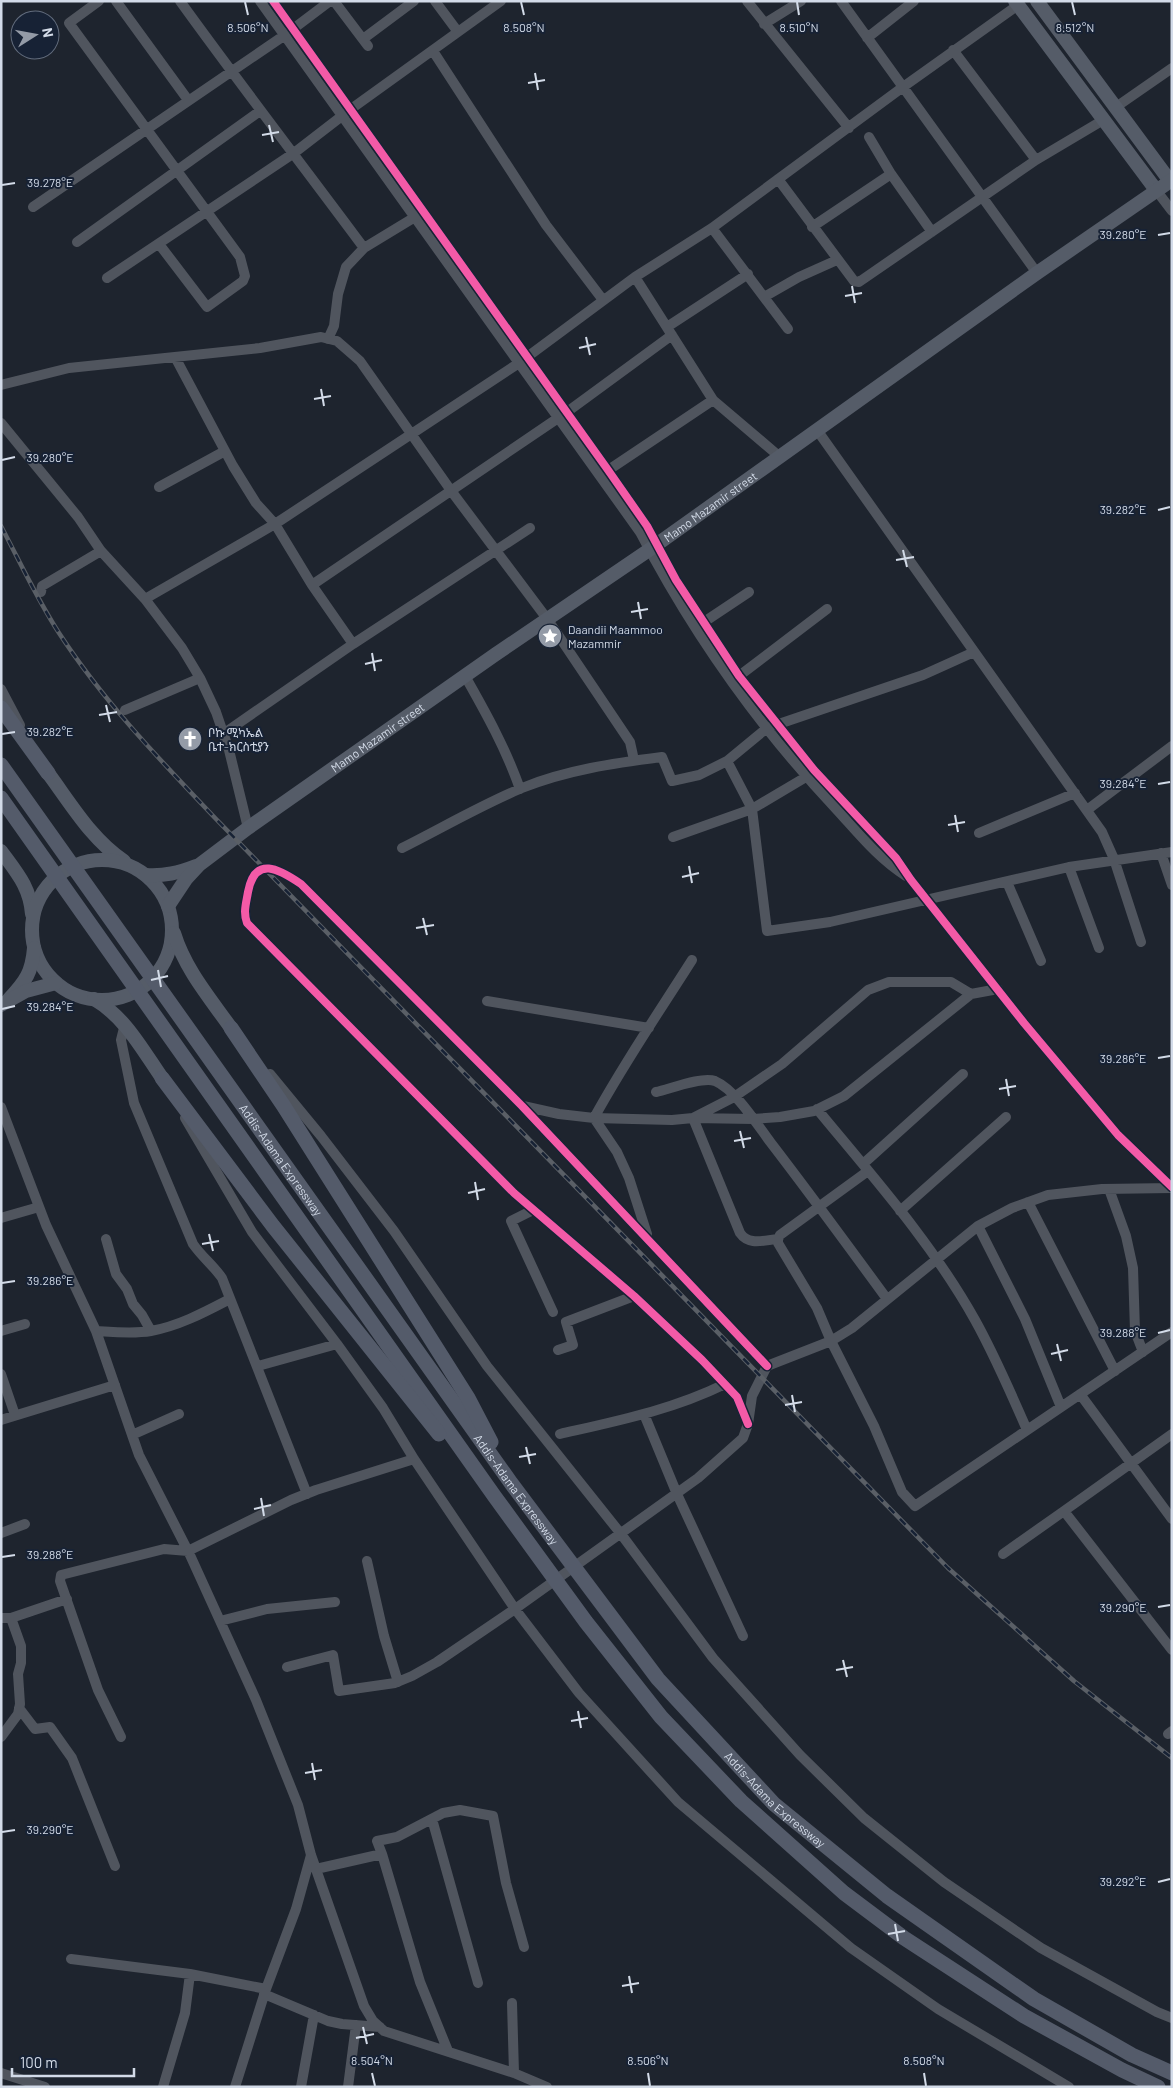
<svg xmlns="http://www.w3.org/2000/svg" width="1173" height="2088" font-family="Barlow,'Noto Sans Ethiopic',sans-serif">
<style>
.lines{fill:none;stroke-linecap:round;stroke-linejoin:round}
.minor{stroke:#50555e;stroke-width:10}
.major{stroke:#555c68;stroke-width:14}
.highway{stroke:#545b6a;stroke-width:15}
.rail-casing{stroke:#5a5f66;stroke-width:4.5}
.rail{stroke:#172235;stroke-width:2.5;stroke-dasharray:8;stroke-linecap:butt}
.cycleway-casing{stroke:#172235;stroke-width:11}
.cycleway{stroke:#f35aa7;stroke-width:8}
.ticks{fill:none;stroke:#d3dbe8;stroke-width:2}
.labels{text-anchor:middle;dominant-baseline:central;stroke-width:4;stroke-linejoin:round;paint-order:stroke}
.street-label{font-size:12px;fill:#d3dbe8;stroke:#172235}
.poi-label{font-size:12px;fill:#d3dbe8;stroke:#172235;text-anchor:start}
.ticks-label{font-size:12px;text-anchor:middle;fill:#d3dbe8;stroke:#172235;stroke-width:4;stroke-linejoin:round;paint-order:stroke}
</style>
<rect width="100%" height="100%" fill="#1e242e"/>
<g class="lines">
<path class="minor" d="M99,1L69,23L240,257L245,276L243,281L207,307L159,244
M116,1L188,100
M180,1C240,84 303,166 364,248
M260,1L640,532C693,634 759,727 838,811C859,834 879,859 906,876
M273,1L608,470L647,526L676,580L739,676L814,770L896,858L911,880L1024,1023L1118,1135L1172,1187
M334,1L368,46
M435,1L458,32
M747,1L849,128
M841,1L1037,273
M764,24L801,1
M867,38L914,1
M363,39L414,1
M953,50L1036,160
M433,51L546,225L603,300
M1116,107L1172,68
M869,137L891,174L932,232
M778,179L854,281L859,282L1036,160L1105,119
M1156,190L1172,211
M33,207L285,35L330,1
M812,227L891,174
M712,228L788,329
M77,242L260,111
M635,277L713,400L780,457
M107,278L294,153L351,109L501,1
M764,297L799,277L837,260
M667,327L748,274
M328,339L334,326L338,294L346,267L364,248L420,214
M175,357L233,466L256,503L275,524L312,585L353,644
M1,385L69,368L260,348L321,337L337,341L360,361L452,492L548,620L630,742L634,760
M1,423L78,517L101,551L145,599L182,648L200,678L216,712L229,750L248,828
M817,430L1102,832L1114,859L1141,942
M604,473L713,400
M159,487L225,451
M312,585L567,412L672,335
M41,592L42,586L101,551
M145,599L275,524L519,363L635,277L712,228L903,87L1018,5
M698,626L749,592
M465,676C486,713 506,749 520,789
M735,679L827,609
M1,689L20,725
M125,710L200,678
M223,734L353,644L530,528
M727,761L752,809L767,931L830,922L1069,867L1172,852
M1087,810L1172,746
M979,833L1075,793
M673,837L752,809L806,777
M402,848C442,828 481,805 522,788C566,770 615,763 662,757L672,781L699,775L727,761L767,728L923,675L974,652
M1161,853L1172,885
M1069,867L1099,948
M1007,882L1041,961
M487,1001L649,1028
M125,1024L121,1040L134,1103L193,1244C202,1257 213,1265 222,1278L307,1494
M270,1074L321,1136L394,1231L487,1366L621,1534L713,1658L800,1755L864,1818L944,1882L1041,1948L1157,2012L1172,2018
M656,1092C670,1089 702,1076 715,1081C736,1090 758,1126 771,1143C811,1195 849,1247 887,1299
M523,1106L559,1114L594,1118L672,1120L693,1118L753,1119L780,1117L814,1111L844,1096L971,994L998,989
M1,1107L46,1225L96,1331L139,1455L190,1555L256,1700L298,1805L311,1855L364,2006L373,2021L384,2031L514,2073L547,2087
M817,1109C873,1177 932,1243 975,1320C995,1356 1011,1393 1027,1430
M185,1118L252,1232L337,1344L383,1408L414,1459L515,1609L579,1693L678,1802L851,1948L938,2009L1069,2087
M863,1164L963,1074
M868,1171L780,1235L778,1239C764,1240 749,1246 740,1233L693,1118L734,1097L782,1064L868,990L889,982H951L971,994
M1109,1189L1126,1236L1133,1268L1135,1331L1143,1352
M1028,1202L1115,1371
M533,1210L511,1221L553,1312
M900,1211L1006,1117
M1,1218L39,1207
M978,1226L1025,1319L1061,1407
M647,1234L629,1178L617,1152L594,1118C624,1063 659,1012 692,960
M106,1239L116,1274L127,1289L133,1304L142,1315L151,1331
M778,1239V1243L817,1308L831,1341L874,1426L902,1492L915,1506L1172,1332
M1,1331L25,1324
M96,1331C114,1332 133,1334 151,1331C179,1326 205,1312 230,1299
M558,1350L573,1345L566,1322L634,1296
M258,1366L337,1344
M1,1374L15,1415
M1080,1394L1172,1519
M644,1414L677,1494L743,1636
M1,1420L115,1385
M748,1424L737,1397L702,1360L634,1296L514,1193L247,923C243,912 246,904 248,892C255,855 279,869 301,884L522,1106L767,1366
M560,1434C617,1421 672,1410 725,1384
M1172,1434L1064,1511L1172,1650
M132,1435L179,1414
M1,1533L25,1524
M1003,1554L1064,1511
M367,1561L384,1636L398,1682
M1,1618H11L67,1599
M220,1621L267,1609L335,1602
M287,1667L333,1655L339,1691L395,1683L412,1676L437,1662L515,1609L698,1478L743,1438L748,1424L752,1396L767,1366L831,1341L852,1328L978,1226L1012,1208L1048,1195L1102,1189L1172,1188
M19,1708L35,1729L50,1727L72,1758L115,1866
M1168,1734L1172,1731
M1,1737L18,1714L20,1704L18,1674L21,1663V1646L11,1618
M121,1737L98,1690L60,1581L61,1575L164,1549L188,1551L291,1500L316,1490L414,1459
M432,1819L478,1983
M382,1854L377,1841L397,1837L443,1813L460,1810L493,1816L506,1883L524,1947
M316,1869L382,1854L420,1982L448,2051
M71,1959L190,1974L266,1989
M264,1994L328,2021L342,2024L380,2027
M512,2003L514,2073
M1,2073L45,2087
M163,2087L185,2013L190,1974
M235,2087L266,1989L296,1909L311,1855
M301,2087L314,2015
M348,2087L356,2025"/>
<g class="major">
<path d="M1015,1L1156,190"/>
<path d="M1037,1L1170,181"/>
<path d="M48,773C71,804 92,840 124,861"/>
<path d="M1,851C17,873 30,887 32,914"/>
<circle cx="102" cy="930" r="70"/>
<path d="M146,875C165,876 178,873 196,866"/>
<path id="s1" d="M168,906L186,879L199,865L248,828L496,654L649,550L1037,273L1172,180"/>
<path d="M174,933C185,969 209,997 231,1028"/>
<path d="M9,999C26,981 32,972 34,948"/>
<path d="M94,999C125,1017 142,1049 162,1078"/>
<path d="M1,1005L26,991L56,983"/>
</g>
<g class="highway">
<path d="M1,708L48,773"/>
<path id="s2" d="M1,765L511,1483L658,1679L774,1804L887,1896L1034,1999L1132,2055L1172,2073"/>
<path d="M1,798L495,1497L586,1622L661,1717L741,1801L844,1893L904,1938L1024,2016L1122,2070L1158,2087"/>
<path d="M231,1028L283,1105L468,1398L491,1442"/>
<path d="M162,1078L273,1226L439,1434"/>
</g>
<g class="rail-casing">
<path id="rail" d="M1,526C20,562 37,599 59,633C104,702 160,760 216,819L948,1568L1074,1681L1172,1758"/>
</g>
<use href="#rail" class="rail"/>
<g class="cycleway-casing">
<path id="cycleway" d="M273,1L608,470L647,526L676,580L739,676L814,770L896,858L911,880L1024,1023L1118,1135L1172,1187
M748,1424L737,1397L702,1360L634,1296L514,1193L247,923C243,912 246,904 248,892C255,855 279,869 301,884L522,1106L767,1366"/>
</g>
<use href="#cycleway" class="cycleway"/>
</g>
<path class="ticks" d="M245,2L248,15M521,2L524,15M797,2L799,15M1072,2L1075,15M535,73L538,90M528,83L545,80M269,125L273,142M262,135L279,132M2,185L15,183M1158,235L1170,233M852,286L855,303M845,296L862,293M586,337L590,355M579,348L596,344M321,389L324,406M314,399L331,396M2,460L15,457M1158,510L1170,507M903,550L907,567M896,560L914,557M638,602L641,619M631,612L648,609M372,653L375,671M365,664L382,660M106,705L110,722M99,715L117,712M2,734L15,732M1158,784L1170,782M955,815L958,832M948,825L965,822M689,866L692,883M682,877L699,873M423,918L427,935M416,928L434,925M158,970L161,987M151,980L168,976M2,1009L15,1006M1158,1058L1170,1056M1006,1079L1009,1096M999,1089L1016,1086M740,1131L744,1148M734,1141L751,1138M475,1182L478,1200M468,1193L485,1189M209,1234L213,1251M202,1244L219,1241M2,1283L15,1281M1158,1333L1170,1330M1057,1344L1061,1361M1051,1354L1068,1350M792,1395L795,1412M785,1405L802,1402M526,1447L530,1464M519,1457L536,1454M261,1498L264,1516M254,1509L271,1505M2,1557L15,1555M1158,1607L1170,1605M843,1660L847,1677M836,1670L853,1667M578,1711L581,1728M571,1721L588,1718M312,1763L315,1780M305,1773L322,1770M2,1832L15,1830M1158,1882L1170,1879M895,1924L898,1941M888,1934L905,1931M629,1976L632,1993M622,1986L639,1983M363,2027L367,2044M356,2038L374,2034M372,2073L375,2086M648,2073L650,2086M924,2073L926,2086"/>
<defs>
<g id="sight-disc" transform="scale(1.25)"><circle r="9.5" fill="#949ba7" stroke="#172235"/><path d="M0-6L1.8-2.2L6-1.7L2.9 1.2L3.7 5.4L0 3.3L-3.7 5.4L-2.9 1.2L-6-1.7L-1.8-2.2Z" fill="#fff"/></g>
<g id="church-disc" transform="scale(1.25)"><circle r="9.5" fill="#949ba7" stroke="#172235"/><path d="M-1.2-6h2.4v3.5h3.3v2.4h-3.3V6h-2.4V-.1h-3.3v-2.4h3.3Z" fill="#fff"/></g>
</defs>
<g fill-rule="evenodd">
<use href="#sight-disc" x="550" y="636"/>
<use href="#church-disc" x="190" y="739"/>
</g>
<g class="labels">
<g class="street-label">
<text stroke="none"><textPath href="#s1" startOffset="676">Mamo Mazamir street</textPath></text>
<text stroke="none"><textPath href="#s1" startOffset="271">Mamo Mazamir street</textPath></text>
<text stroke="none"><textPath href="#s2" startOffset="484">Addis-Adama Expressway</textPath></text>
<text stroke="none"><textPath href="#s2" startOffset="889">Addis-Adama Expressway</textPath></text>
<text stroke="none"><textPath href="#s2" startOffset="1294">Addis-Adama Expressway</textPath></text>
</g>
<g class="poi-label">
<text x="568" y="629">Daandii Maammoo<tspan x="568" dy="14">Mazammir</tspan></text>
<text x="208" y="732">ቦኩ ሚካኤል<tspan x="208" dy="14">ቤተ-ክርስቲያን</tspan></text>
</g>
</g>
<g class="ticks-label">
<text x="248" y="32">8.506°N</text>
<text x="524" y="32">8.508°N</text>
<text x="799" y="32">8.510°N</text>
<text x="1075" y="32">8.512°N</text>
<text x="50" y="187">39.278°E</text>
<text x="1123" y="239">39.280°E</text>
<text x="50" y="462">39.280°E</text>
<text x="1123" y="514">39.282°E</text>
<text x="50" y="736">39.282°E</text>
<text x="1123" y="788">39.284°E</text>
<text x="50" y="1011">39.284°E</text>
<text x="1123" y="1063">39.286°E</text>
<text x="50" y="1285">39.286°E</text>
<text x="1123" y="1337">39.288°E</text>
<text x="50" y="1559">39.288°E</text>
<text x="1123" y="1612">39.290°E</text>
<text x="50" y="1834">39.290°E</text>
<text x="1123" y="1886">39.292°E</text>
<text x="372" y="2065">8.504°N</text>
<text x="648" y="2065">8.506°N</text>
<text x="924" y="2065">8.508°N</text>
</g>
<rect width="1173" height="2088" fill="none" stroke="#d3dbe8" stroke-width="5"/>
<g transform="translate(35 35) rotate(79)"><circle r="24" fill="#172235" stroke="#626c7d"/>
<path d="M0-4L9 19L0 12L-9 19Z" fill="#949ba7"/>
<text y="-8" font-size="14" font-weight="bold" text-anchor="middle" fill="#d3dbe8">N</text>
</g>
<path d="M12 2068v8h122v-8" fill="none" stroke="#d3dbe8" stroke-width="2.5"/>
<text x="20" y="2068" font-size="15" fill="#d3dbe8" stroke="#172235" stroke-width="4" paint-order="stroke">100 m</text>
</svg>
